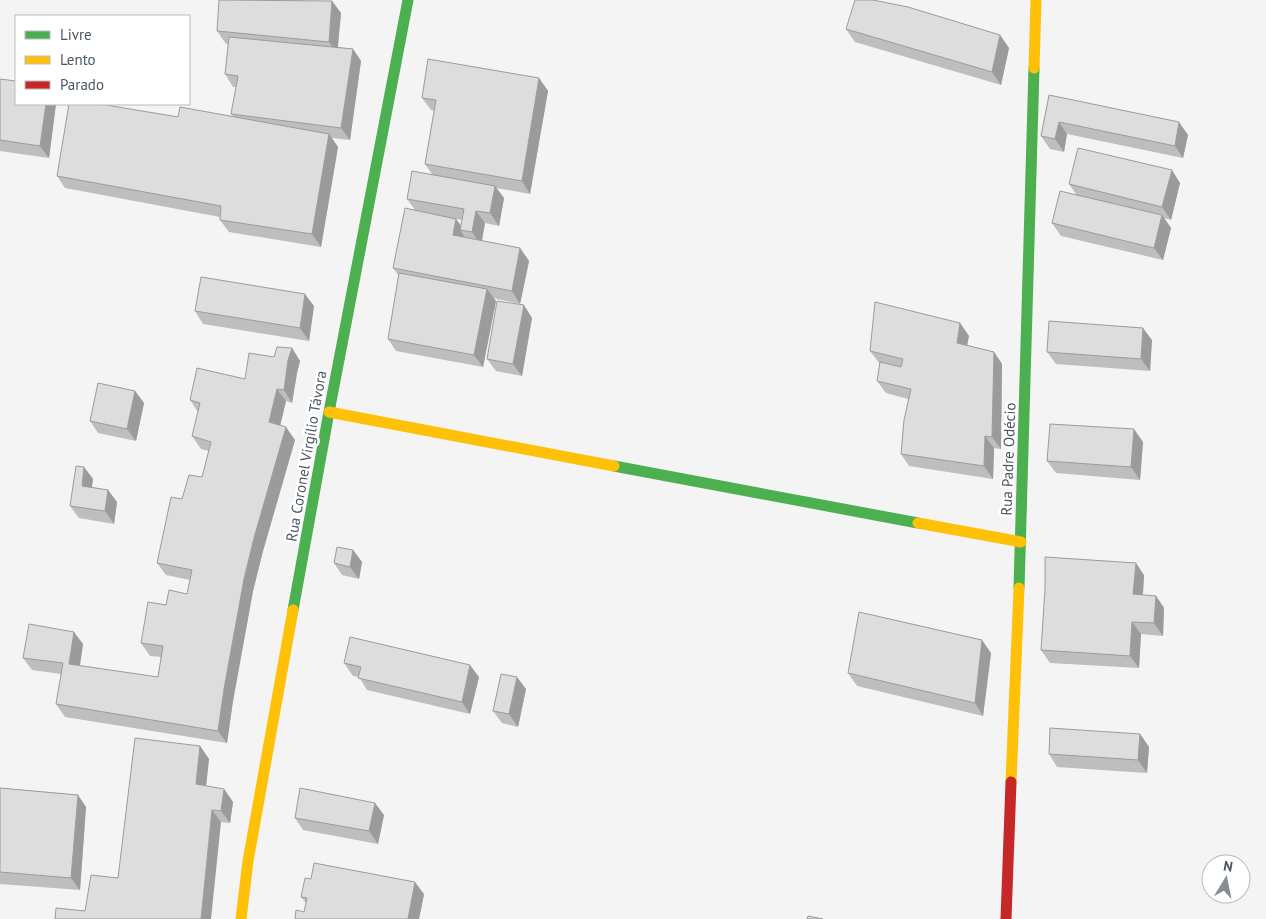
<svg xmlns="http://www.w3.org/2000/svg" width="1266" height="919" font-family="'PT Sans',sans-serif">
<style>
.lines{fill:none;stroke-linecap:round;stroke-linejoin:round}
.fast{stroke:#4caf50;stroke-width:11}
.slow{stroke:#ffc107;stroke-width:11}
.jam{stroke:#c62828;stroke-width:11}
.wall{fill:#bebebf;fill-rule:evenodd}
.shaded-wall{fill:#9b9b9b}
.building{fill:#ddddde;stroke:#9b9b9b}
.labels{text-anchor:middle;dominant-baseline:central;stroke-width:5;stroke-linejoin:round;paint-order:stroke}
.street-label{font-size:15px;fill:#4a5661;stroke:#fff}
</style>
<rect width="100%" height="100%" fill="#f4f4f4"/>
<g class="lines">
<path class="fast" d="M614,466L918,523
M1019,588L1034,68
M293,610L329,412L408,0"/>
<path class="slow" d="M1034,68L1036,0
M329,412L614,466
M918,523L1021,542
M1011,782L1019,588
M241,919L248,861L293,610"/>
<path class="jam" d="M1006,919L1011,782"/>
</g>
<path class="wall" d="M332,1L341,13L338,47L353,49L361,61L350,140L332,138L338,147L321,247L229,232L220,220V217L65,188L57,176L178,117L233,116L231,114L236,87H233L225,74L228,44H226L217,31Z
M846,29L1000,35L1009,48L1001,85L855,42Z
M539,78L548,91L530,194L496,188L504,198L499,226L485,223L482,241L520,248L529,261L520,304L493,298L496,301L483,367L396,351L388,339L399,276L393,268L415,210L407,199L432,174L425,164L434,111L431,110L422,98ZM456,219L462,220L461,225Z
M0,79L16,104H56L49,158L0,151Z
M1049,95L1188,135L1183,158L1067,134L1064,152L1050,149L1041,136Z
M1180,183L1171,220L1164,218L1171,228L1163,260L1061,236L1052,223L1076,194L1069,184Z
M314,306L309,341L203,324L195,311Z
M532,318L522,376L496,371L487,359Z
M960,323L969,336L967,345L994,352L1002,364L1001,449L994,448L993,479L909,466L901,454L908,399L886,393L877,381L880,364L870,351Z
M1152,340L1150,371L1056,364L1047,352Z
M292,348L300,361L297,373L292,403L286,401L280,425L295,440L263,551L253,591L233,701L227,743L65,717L56,704L61,674L32,670L23,658L83,644L80,666L158,677L161,657L150,656L141,643L166,605L187,594L190,580L166,575L157,563L182,499L202,477L209,451L201,449L192,436L198,412L190,400L245,379L274,357Z
M135,391L144,403L136,441L98,433L90,421Z
M1143,442L1140,480L1056,473L1047,461Z
M84,467L93,479L92,487L108,490L117,502L114,524L79,518L70,506Z
M353,550L362,562L359,579L342,575L334,563Z
M1144,575L1143,595L1156,596L1164,608L1163,636L1141,634L1139,668L1050,663L1041,650Z
M991,653L983,716L857,686L848,673Z
M344,663L479,677L470,714L367,690L359,677L353,676Z
M526,689L518,727L502,723L493,711Z
M1140,734L1149,747L1147,773L1057,767L1049,754Z
M200,746L209,759L206,786L224,789L233,802L230,823L221,822L85,911L118,878Z
M0,788L78,795L86,807L80,890L0,884Z
M384,815L378,844L303,830L295,818Z
M424,894L419,919H295L304,912L306,903L301,897Z"/>
<path class="shaded-wall" d="M332,1L341,13L337,54L329,42Z
M1000,35L1009,48L1001,85L992,72Z
M353,49L361,61L350,140L341,128Z
M539,78L548,91L530,194L522,181Z
M46,104H56L49,158L40,146Z
M1059,122L1067,134L1064,152L1055,139Z
M1179,122L1188,135L1183,158L1175,146Z
M329,134L338,147L321,247L312,234Z
M1172,170L1180,183L1171,220L1162,207Z
M495,186L504,198L499,226L490,213Z
M476,211L485,223L481,245L472,232Z
M1162,215L1171,228L1163,260L1154,248Z
M456,219L464,231L460,230L464,236L462,248L453,235Z
M520,248L529,261L520,304L512,291Z
M487,289L496,301L483,367L474,355Z
M305,294L314,306L309,341L300,328Z
M524,305L532,318L522,376L513,364Z
M960,323L969,336L965,355L957,343Z
M1143,328L1152,340L1150,371L1141,359Z
M292,348L300,361L297,373L292,403L284,390L288,360Z
M994,352L1002,364L1001,449L992,437Z
M277,389L286,401L278,435L269,422Z
M135,391L144,403L136,441L127,429Z
M286,427L295,440L263,551L253,591L233,701L227,743L218,731L224,689L244,579L254,538Z
M1134,429L1143,442L1140,480L1131,467Z
M985,436L994,448L993,479L984,466Z
M84,467L93,479L90,498L82,486Z
M108,490L117,502L114,524L105,511Z
M353,550L362,562L359,579L350,567Z
M1136,563L1144,575L1142,607L1133,594Z
M1156,596L1164,608L1163,636L1154,623Z
M1132,622L1141,634L1139,668L1130,656Z
M74,632L83,644L78,677L69,664Z
M982,640L991,653L983,716L975,703Z
M470,665L479,677L470,714L462,702Z
M517,677L526,689L518,727L509,714Z
M1140,734L1149,747L1147,773L1138,760Z
M200,746L209,759L205,796L196,784Z
M224,789L233,802L230,823L221,811Z
M78,795L86,807L80,890L71,878Z
M375,803L384,815L378,844L369,831Z
M212,810L221,822L211,919H201Z
M415,882L424,894L419,919H408Z"/>
<path class="building" d="M219,0L332,1L329,42L217,31Z
M855,0H873L908,7L1000,35L992,72L846,29Z
M229,37L353,49L341,128L231,114L238,76L225,74Z
M428,59L539,78L522,181L425,164L436,100L422,98Z
M0,79L16,81V104H46L40,146L0,140Z
M1049,95L1179,122L1175,146L1059,122L1055,139L1041,136Z
M69,104H100L178,117L180,107L329,134L312,234L220,220L221,206L57,176Z
M1078,148L1172,170L1162,207L1069,184Z
M412,171L495,186L490,213L476,211L472,232L460,230L464,209L407,199Z
M1060,191L1162,215L1154,248L1052,223Z
M405,208L456,219L453,235L520,248L512,291L393,268Z
M399,273L487,289L474,355L388,339Z
M201,277L305,294L300,328L195,311Z
M497,301L524,305L513,364L487,359Z
M875,302L960,323L957,343L994,352L992,437L985,436L984,466L901,454L904,420L911,389L877,381L880,362L901,367L903,359L870,351Z
M1049,321L1143,328L1141,359L1047,352Z
M277,347L292,348L288,360L284,390L277,389L269,422L286,427L254,538L244,579L224,689L218,731L56,704L63,663L23,658L29,624L74,632L69,664L158,677L163,646L141,643L148,602L166,605L169,590L187,594L192,570L157,563L166,521L171,497L182,499L189,475L202,477L211,442L192,436L200,403L190,400L197,368L245,379L249,353L274,357Z
M98,383L135,391L127,429L90,421Z
M1050,424L1134,429L1131,467L1047,461Z
M76,466L84,467L82,486L108,490L105,511L70,506Z
M337,547L353,550L350,567L334,563Z
M1045,557L1136,563L1133,594L1156,596L1154,623L1132,622L1130,656L1041,650L1045,589Z
M859,612L982,640L975,703L848,673Z
M350,637L470,665L462,702L358,678L361,667L344,663Z
M501,674L517,677L509,714L493,711Z
M1050,728L1140,734L1138,760L1049,754Z
M135,738L200,746L196,784L224,789L221,811L212,810L201,919H55L56,908L85,911L91,875L118,878Z
M0,788L78,795L71,878L0,872Z
M300,788L375,803L369,831L295,818Z
M314,863L415,882L408,919H295L296,910L304,912L307,898L301,897L305,878L311,879Z
M808,916L823,919H807Z"/>
<g class="labels">
<g class="street-label">
<text transform="translate(306 456) rotate(-80)">Rua Coronel Virgílio Távora</text>
<text transform="translate(1008 459) rotate(-88)">Rua Padre Odécio</text>
</g>
</g>
<rect x="15" y="15" width="175" height="90" fill="#ffffff" stroke="#b7bbc0"/>
<rect x="25" y="31" width="25" height="8" fill="#4caf50" stroke="#b7bbc0"/>
<text x="60" y="40" font-size="15" fill="#4a5661">Livre</text>
<rect x="25" y="56" width="25" height="8" fill="#ffc107" stroke="#b7bbc0"/>
<text x="60" y="65" font-size="15" fill="#4a5661">Lento</text>
<rect x="25" y="81" width="25" height="8" fill="#c62828" stroke="#b7bbc0"/>
<text x="60" y="90" font-size="15" fill="#4a5661">Parado</text>
<g transform="translate(1226 879) rotate(10)"><circle r="24" fill="#ffffff" stroke="#b7bbc0"/>
<path d="M0-4L9 19L0 12L-9 19Z" fill="#868d94"/>
<text y="-8" font-size="14" font-weight="bold" text-anchor="middle" fill="#4a5661">N</text>
</g>
</svg>
